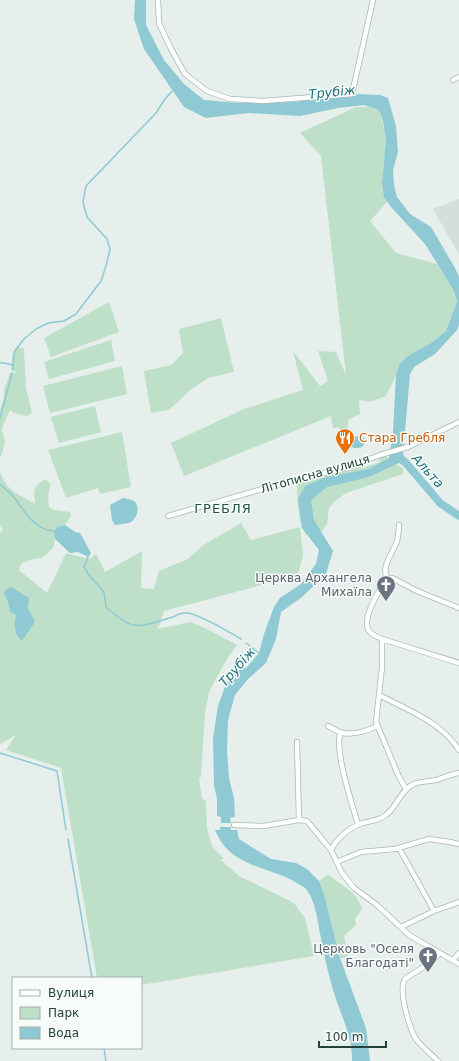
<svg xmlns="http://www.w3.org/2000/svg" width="459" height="1061" font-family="'DejaVu Sans',sans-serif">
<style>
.built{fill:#d4dfda}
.green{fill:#bfe0c8}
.water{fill:#8ec9d4}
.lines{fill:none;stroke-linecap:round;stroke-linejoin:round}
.stream{stroke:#8ec9d4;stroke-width:1.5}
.river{stroke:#8ec9d4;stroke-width:8}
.minor-casing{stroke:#a8b8b2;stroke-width:6}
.minor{stroke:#fff;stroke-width:4.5}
.labels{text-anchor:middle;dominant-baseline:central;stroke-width:3;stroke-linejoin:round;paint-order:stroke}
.food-label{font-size:12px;fill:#c56008;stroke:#f7fbf9;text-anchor:start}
.street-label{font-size:12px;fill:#24423a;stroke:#f7fbf9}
.worship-label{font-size:12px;fill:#5b616d;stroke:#f7fbf9;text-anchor:end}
.water-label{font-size:13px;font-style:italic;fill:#1c6f80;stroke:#f7fbf9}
.neighbourhood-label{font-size:13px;letter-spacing:1px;fill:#1f5548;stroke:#f7fbf9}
</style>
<rect width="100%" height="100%" fill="#e6efeb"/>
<path class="built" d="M459,199V255L433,209Z"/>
<path class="green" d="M356,107H370L379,110C382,120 385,130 386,140C386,157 378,188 387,202L370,221L396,253L437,264L454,291L457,301L446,331L431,343L406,357L399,365L396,375L386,396L370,402L359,400L360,414L348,420V432L341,433L339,427L333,428L331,416L184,476L171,443L244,409L303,390L293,351L320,386L328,381L318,351L336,352L346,375L321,156L300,133Z
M109,302L119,332L51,357L44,338Z
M221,318L234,372L208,378L189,391L169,410L151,413L144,371L171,365L183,353L179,329Z
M111,340L115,361L49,379L44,362Z
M18,345L20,347L19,349L23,347L24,352L26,388L32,413L27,416L14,413L10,410L3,425L2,432C7,440 4,449 0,458V410L4,397V390L10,373H15V371L11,370C12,361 11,353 18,345Z
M122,366L127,394L50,413L43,386Z
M95,406L101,432L59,443L51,417Z
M122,432L131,487L100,494L98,488L66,498L48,450Z
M385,455L397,465L403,468V474L346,493L335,501L329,508L327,524L322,531L306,535C297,518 297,500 297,481L360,464L362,468L380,462L379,458Z
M0,472C8,493 18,493 35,504C34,490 32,488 45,479L51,484C48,492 48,498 49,507L54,510L70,512L71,516L65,525L61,526L55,531L54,547L42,558L33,559L21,564L19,572L20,571L47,593L66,553L90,559L96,554L105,572L142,551L141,588L154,589L159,571L188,559L202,546L241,523L251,540L300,527L303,556L298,573L251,588L164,611L160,624L157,629L191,622L205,628L237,645L227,659L209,692L205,713L201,777L199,778L202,798L206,801L207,829L212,846L224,859H220L239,876L294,903L305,918L314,956L141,985V978H97L61,768L6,750L16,735L0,744V533L3,529L0,526Z
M328,874C340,885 358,892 362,909L355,919L356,925L344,936L348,957L340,958L322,887L319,881Z"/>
<path class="water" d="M135,0H146V25L164,60L184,84L204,100L237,103H263L294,102L358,94L380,95L388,98L396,126L398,152L393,170L394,185L397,197L410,214L431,227L455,268L459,277V325L457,330L435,354L414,367L410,374L403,454L407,462L405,463L401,462L369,477L327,487L311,500L314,520L333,551L326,574L302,597L281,612L276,639L266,663L248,679L235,695L228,720L227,751L229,778L234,798L235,817L230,818L231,823H221V817L217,816V798L214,786L213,738L218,706L226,684L238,667L246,668L259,653L264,634L274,607L280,598L301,584L316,564L319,550L302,528L298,499L305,486L326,477L369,469L389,458L393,432L396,375L399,365L406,357L431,343L446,331L457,301L454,291L425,244L391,207L384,197L382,183L386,140L383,121L379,110L364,105L338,108L300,116L249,113L206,118L184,107L144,49L134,19Z
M362,436L365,439V443C362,450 353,449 348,445V439L351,437Z
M123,498C127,499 132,499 135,502C140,508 137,518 131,522C127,524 120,524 115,525L112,520L110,505Z
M65,525L75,532L80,533L91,553L88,557L78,552L70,553L55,539L54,531L57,527Z
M11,587L29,598L28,608L35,622L22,641C14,635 14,625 16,615L10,612L8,601L4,593L8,588Z
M220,827H231V830H237L239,839L271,859L296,863L307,869L319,881L324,894L340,958L366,1028L370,1061H352C353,1036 340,1014 333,990C327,970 323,949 319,928C317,916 314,897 305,888C301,885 296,883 292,880C262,865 230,866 215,830H220Z"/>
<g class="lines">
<path class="stream" d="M0,363H4L13,365
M13,370L14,352L24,339L36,329L48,323L64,321L76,314L101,281L106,266L110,249L107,239L87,217L83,202L86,186L156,113L165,99L174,89
M0,418L12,373
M0,484C4,488 8,491 12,495C24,509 33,530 54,531
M88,557L84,567L89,575L104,592L106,607C135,633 138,627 173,617C177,615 184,612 188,613C201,615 229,632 241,639
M246,643L259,653
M0,753L57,771L66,830
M68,839L92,978
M104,1048L106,1061"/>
<path class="river" d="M397,456L406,463L440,503L459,516"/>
<g class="minor-casing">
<path id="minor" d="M158,0L159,23L170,47L185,74L207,91L230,99L263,101L352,94L373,0
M453,80L459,77
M168,516L273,486L348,467L380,455L408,447L459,422
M399,525C399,531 398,536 397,541C393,553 381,566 387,578H392L417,591L459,608
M387,578C380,589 358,622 371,633C374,636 379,637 382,639L459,663
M382,639V667L376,722L399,777L406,789
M379,695C408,710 441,722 459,750
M328,726C332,728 338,732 343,733C353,735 368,731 377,726
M341,732C333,748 353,806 358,825
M297,742L299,820
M234,825L264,826L299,820L307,821L331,850L342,873L354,888L377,905L409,935L459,964
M399,848L434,911
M331,850C337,838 350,827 363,823C371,821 380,820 386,815C397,807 400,791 412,785C419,781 427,782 436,780C443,778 451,774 459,773
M337,862L361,852L395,849L429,839L450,842L459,844
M401,927L434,911L459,902
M453,960L459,953
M438,1061C431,1054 422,1047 416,1039C409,1027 398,991 405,979L431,962L440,953"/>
</g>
<use href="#minor" class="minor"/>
</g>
<defs>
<g id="restaurant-pin" transform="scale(1)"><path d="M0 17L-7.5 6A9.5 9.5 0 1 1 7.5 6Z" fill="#e8710a" stroke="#f7fbf9"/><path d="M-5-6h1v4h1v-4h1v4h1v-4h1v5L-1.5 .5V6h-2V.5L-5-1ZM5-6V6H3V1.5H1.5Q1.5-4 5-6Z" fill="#fff"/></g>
<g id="church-pin" transform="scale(1)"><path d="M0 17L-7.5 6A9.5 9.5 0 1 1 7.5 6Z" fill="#6b7280" stroke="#f7fbf9"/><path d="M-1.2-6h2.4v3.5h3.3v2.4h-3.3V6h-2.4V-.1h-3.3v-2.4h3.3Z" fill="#fff"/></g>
</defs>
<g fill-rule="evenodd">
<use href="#restaurant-pin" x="345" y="438"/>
<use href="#church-pin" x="386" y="585"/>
<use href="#church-pin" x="428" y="956"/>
</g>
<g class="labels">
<g class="food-label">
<text x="359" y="438">Стара Гребля</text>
</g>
<g class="street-label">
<text transform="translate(315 474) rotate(-16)">Літописна вулиця</text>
</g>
<g class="worship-label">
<text x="372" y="578">Церква Архангела<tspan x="372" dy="14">Михаїла</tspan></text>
<text x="414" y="949">Церковь "Оселя<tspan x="414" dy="14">Благодаті"</tspan></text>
</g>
<g class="water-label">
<text transform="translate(332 92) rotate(-6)">Трубіж</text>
<text transform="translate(428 471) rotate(48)">Альта</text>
<text transform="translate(237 667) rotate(-49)">Трубіж</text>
</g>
<g class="neighbourhood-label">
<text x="223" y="508">ГРЕБЛЯ</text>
</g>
</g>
<rect x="12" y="977" width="130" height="72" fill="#f7fbf9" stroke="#a3b1ad"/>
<rect x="20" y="990" width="20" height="6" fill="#ffffff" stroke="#a3b1ad"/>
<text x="48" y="997" font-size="12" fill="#24423a">Вулиця</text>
<rect x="20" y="1007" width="20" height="12" fill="#bfe0c8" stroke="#a3b1ad"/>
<text x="48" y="1017" font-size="12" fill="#24423a">Парк</text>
<rect x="20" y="1027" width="20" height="12" fill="#8ec9d4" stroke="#a3b1ad"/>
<text x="48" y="1037" font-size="12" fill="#24423a">Вода</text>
<path d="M319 1041v6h67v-6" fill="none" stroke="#24423a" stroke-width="2"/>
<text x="325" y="1041" font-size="12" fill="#24423a" stroke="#f7fbf9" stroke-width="3" paint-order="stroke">100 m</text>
</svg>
